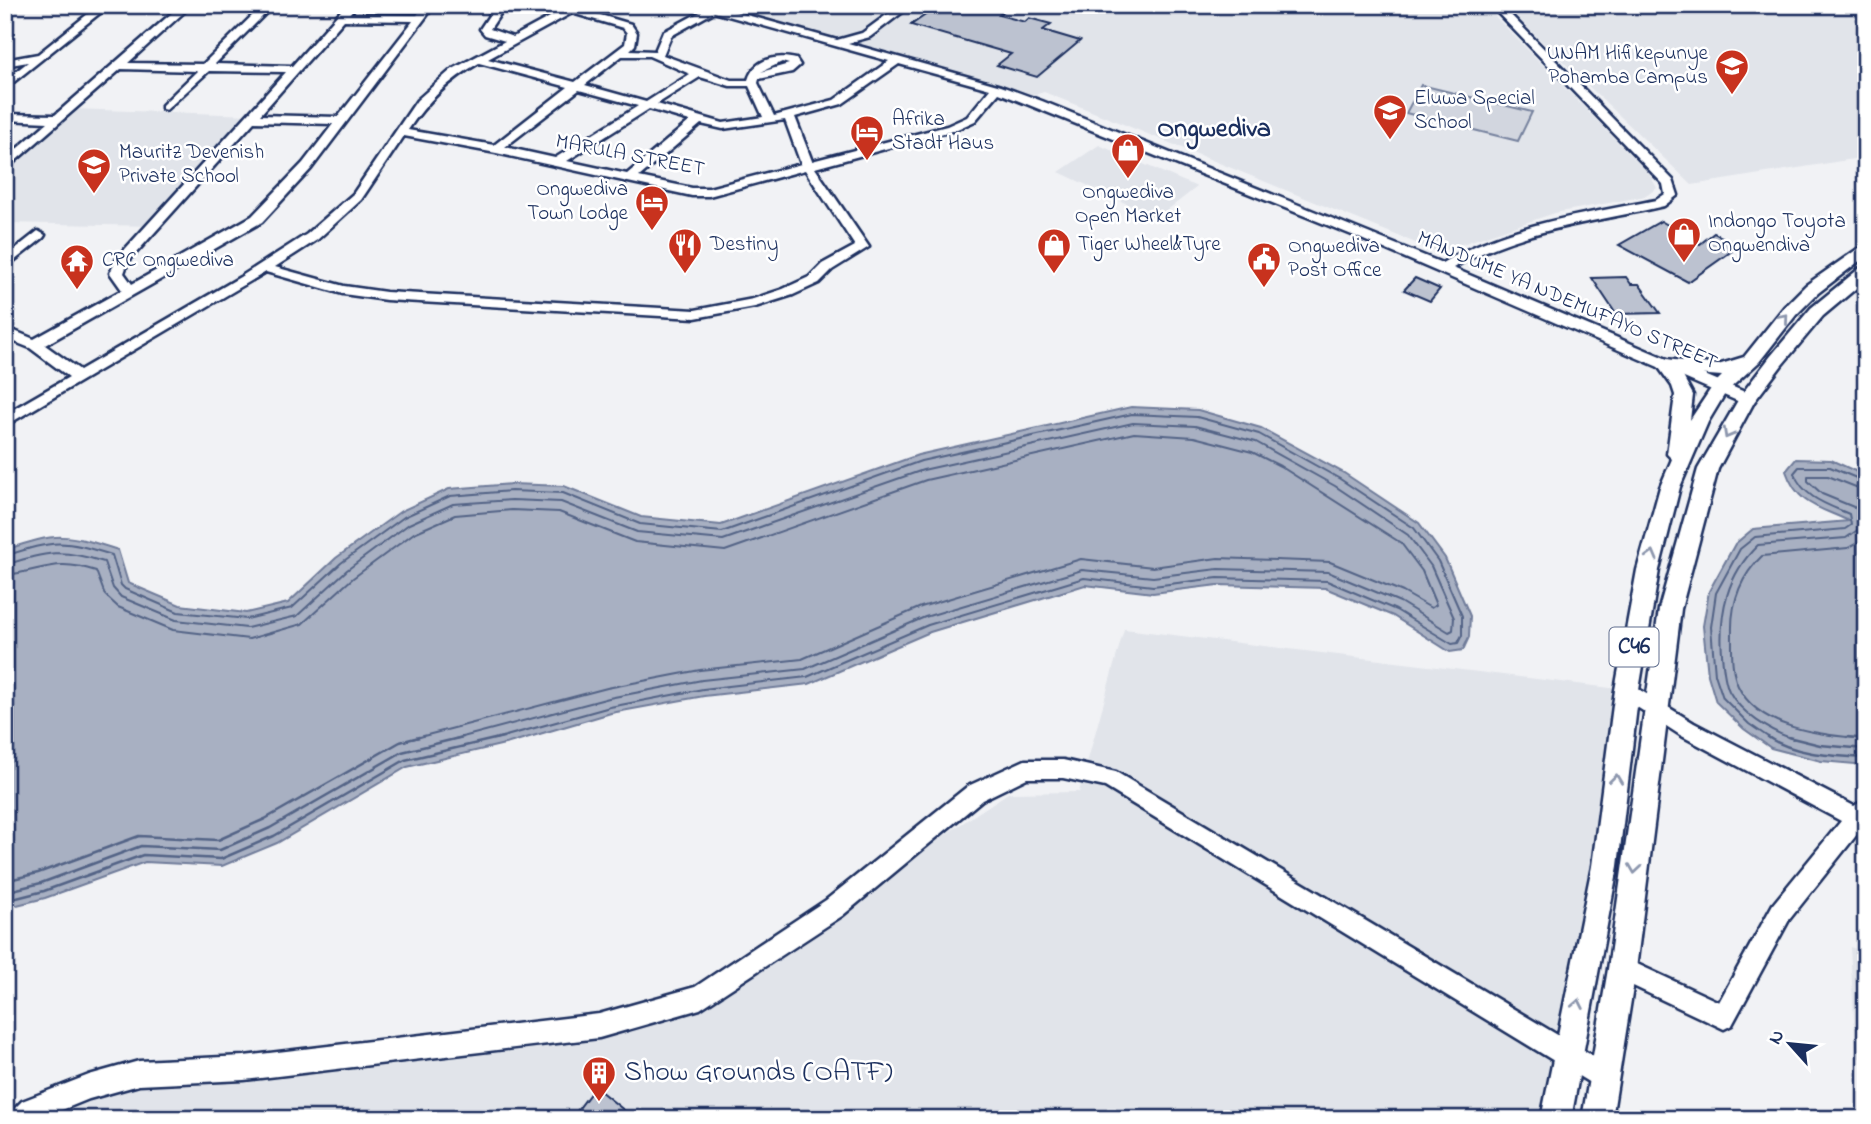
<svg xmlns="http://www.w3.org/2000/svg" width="1871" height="1124" font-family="'Indie Flower',sans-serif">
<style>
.built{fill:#e1e4ea}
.green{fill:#d2d6df;stroke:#76829e;stroke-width:2}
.water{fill:#a8b0c2;stroke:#707c9a;stroke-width:2}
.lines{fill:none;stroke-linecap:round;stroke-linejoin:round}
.shore-far1{stroke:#536386;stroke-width:2}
.shore{stroke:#536386;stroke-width:2.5}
.building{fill:#bcc2d0;stroke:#1b2f5e;stroke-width:2}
.minor-casing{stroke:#1b2f5e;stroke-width:5}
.major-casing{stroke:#1b2f5e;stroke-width:5}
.minor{fill:#fff;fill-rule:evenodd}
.major{fill:#fff;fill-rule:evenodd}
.oneway{stroke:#8d97ae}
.labels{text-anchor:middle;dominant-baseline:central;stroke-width:5;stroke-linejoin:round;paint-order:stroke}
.far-poi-label{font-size:21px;fill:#1b2f5e;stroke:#fff;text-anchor:start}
.far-street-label{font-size:21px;fill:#1b2f5e;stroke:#fff}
.shield{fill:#fff;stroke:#5f6d8e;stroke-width:2}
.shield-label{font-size:23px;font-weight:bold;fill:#1b2f5e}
.far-district-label{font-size:26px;font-weight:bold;fill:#1b2f5e;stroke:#fff}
.near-poi-label{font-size:28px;fill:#1b2f5e;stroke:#fff;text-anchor:start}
</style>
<rect width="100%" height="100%" fill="#f1f2f5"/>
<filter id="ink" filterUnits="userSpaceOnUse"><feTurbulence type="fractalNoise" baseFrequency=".0143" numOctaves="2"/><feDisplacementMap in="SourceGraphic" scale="14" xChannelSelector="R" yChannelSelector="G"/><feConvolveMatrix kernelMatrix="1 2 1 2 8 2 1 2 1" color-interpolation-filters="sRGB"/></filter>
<g filter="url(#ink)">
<path class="built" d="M700,5H1484L1650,175L1657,188L1646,196L1555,213L1438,252L1044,92L1023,98Z
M1504,5H1866V157L1692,185Z
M70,109L254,115L154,226L5,223V166Z
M1099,145L1197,187L1157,218L1059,172Z
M1124,629L1627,690L1556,1119H22L139,1073L238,1082L599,1026L700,997L1008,793L1079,792Z
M1850,947L1866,952V1062L1856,1056Z"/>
<path class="green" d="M1421,85L1532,112L1518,141L1406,113Z"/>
<path class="water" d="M1131,407L1198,410L1261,428L1344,473L1419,523L1445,558L1470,616L1469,637L1463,650L1450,652L1393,616L1325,588L1218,585L1153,593L1085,585L930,632L809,684L704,696L611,713L509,743L407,767L277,843L222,866L145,862L45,898L5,908V550C58,532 65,533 118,550L128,583L180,605L246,613L288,603L336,558L401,511L449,489L512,484L564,486L641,517L721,525L918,455Z
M1796,459L1831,460L1866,476V765L1821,761L1771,748L1744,729L1716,702L1708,675L1703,626L1709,591L1735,544L1753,529L1849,521C1820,507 1798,506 1786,471Z"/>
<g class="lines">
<path class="shore-far1" d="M1866,538L1848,548L1762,556C1740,577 1731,603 1732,633C1732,649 1731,671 1738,686C1759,730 1824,735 1866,739
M5,556C55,540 62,539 112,555L121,585L125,589L178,612L247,619L292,608L341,563L404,517L450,496L511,491L563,493L640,524L722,532L921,461L1132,414L1197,417L1259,434L1340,479L1414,528L1438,561L1462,616V635L1458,643L1452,644L1396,610L1327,581L1218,578L1153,586L1084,578L928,625L807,677L703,689L610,707L495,739
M5,565C48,552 60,548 104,562L113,588L121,597L176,620L247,628L297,616L347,570L409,524L453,504L512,500L561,502L637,532L723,540L923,470L1133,423L1195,426L1256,442L1335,486L1408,535L1431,566L1454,618L1453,630L1449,632L1400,602L1328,572L1218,569L1153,577L1082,570L925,617L805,669L702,680L609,698L455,739
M5,575C44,571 55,557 96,571L105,595L118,607L173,630L249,639L302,624L353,578L414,533L455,515L512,510L559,512L635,542L725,551L926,480L1134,433L1194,437L1252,452L1280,466L1401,543L1422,571L1436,605L1431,608L1403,592L1330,562L1218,558L1153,567L1081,559L921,607L802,659L700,670L607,688L412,739
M1771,739L1749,724L1723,698L1715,674L1711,627L1716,593L1740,549L1755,537L1845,529L1851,525L1849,514C1826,504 1804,498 1794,473L1799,467H1830L1866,482
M1793,739C1770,731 1741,714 1729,691C1724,680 1723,666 1722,654C1719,612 1727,575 1758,545L1846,538L1859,529L1861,519L1856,508L1822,494L1808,481V476H1828L1866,491"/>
<path class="shore" d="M1768,737C1794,755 1835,756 1866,758
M1788,737L1820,745L1866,749
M1847,737L1866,739
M5,881L38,873L139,836L218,840L265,819L400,742L419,737
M5,892L41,883L141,846L220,850L270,828L402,752L463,737
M5,901L44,891L143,855L221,859L274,836L405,760L503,737"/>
</g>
<path class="building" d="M940,5H988L1005,10L999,15L1025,22L1029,18L1051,24L1043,30L1080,41L1037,77L997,65L1011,54L911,25Z
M1661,221L1700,244L1714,233L1739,246L1688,282L1619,245Z
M1626,277L1631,284H1639L1660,313L1616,314L1592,278Z
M1415,278L1440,289L1430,301L1404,290Z
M595,1087L635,1119H571Z"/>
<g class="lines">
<g class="minor-casing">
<path id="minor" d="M99,5H110L5,89V80L28,62L5,66V60L38,54Z
M181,5H192L128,63L203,64L263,5H274L215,64L292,66L346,5H357L349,14L417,15L425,5H435L311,169L262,222L45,345L80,370L240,277L307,234L353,194L417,100L451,70L505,41L485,35L480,29L496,5H506L490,29L513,37L572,5H585L580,9L631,24L637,33L635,45L630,50L655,51L663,32L704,10L694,5H711L837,40L862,33L900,5H912L870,37L848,43L1001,86L1042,101L1442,263C1507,224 1582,215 1656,200L1665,194L1663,184L1490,5H1501L1673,180L1678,195L1664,206C1592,223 1518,229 1453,268L1752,395L1755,399L1747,404L1742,403L1352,235L999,93L975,121L955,130L815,168L869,247L832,270L819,283L793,295L755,307L695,318L386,300L343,294L266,272L5,426V414L69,377L30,348L5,338V327L34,339L122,290L110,273L117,258L286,72L209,71L166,110L162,109V105L197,71L121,69L5,170V159L48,122L5,120V114L55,115ZM714,12L889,61L834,100L774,116L758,83L759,79L792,72L800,65L796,59C776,54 754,59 748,80H731L663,55L671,36ZM572,13L623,28L627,33L625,44L575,82L488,59ZM344,20L413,21L338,117L260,115ZM622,56H649L690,74L646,102L585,85ZM782,62L789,64L761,72ZM479,63L568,87L494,145L408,130C427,101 449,80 479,63ZM899,64L990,89L967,117L947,126L812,161L795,117L842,104ZM700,77L730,86H749L763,117L723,123L657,104ZM579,90L638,106L555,158L505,147ZM649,109L690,121L627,174L567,161ZM785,120L801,164L709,188H692L639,177L701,124L723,129ZM254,122L333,124L303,163L252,216L132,284L124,273L128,262ZM404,136L496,153L692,196H709L805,170L855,246L822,264L809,277L783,289L753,299L695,310L386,292L344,286L275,267L317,240L361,200Z
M1854,5H1866V10L1855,7Z
M38,231L45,235L43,238L5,268V257Z
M1627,682L1694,723L1854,806L1866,799V823L1789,920L1732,1025L1724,1029L1614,977L1610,969L1614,961L1622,957L1719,1002L1773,904L1841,821L1680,735L1620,696L1617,690L1620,684Z
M1025,760H1063L1116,772L1613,1068L1616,1077L1613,1086L1604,1089L1595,1086L1105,787L1063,778H1027L982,800L842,916L700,1009L599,1038L244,1080L139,1085L89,1099L40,1119H10L13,1110L22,1101L89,1075L139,1061L244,1056L599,1014L695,987L826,900L968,786Z"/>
</g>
<g class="major-casing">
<path id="major" d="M1866,243V256L1818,293L1796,315L1759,362L1726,392L1708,422L1680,487L1659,570L1639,690L1618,866L1571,1119H1541L1592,866L1615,690L1637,570L1660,487L1672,459L1667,454L1675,395L1672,386L1657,365L1666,359L1718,365L1744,357L1784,307L1806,285ZM1681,373L1722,376L1714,384L1690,420L1693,395Z
M1866,266V280L1823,316L1782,365L1754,402L1718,469L1681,609L1636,969L1612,1119H1582L1608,969L1659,609L1698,469L1741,395L1770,357L1811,308L1860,268Z"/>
</g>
<use href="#minor" class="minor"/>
<use href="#major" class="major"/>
</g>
<defs><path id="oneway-chevron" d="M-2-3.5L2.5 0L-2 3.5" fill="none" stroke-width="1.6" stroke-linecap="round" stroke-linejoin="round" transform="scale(1.75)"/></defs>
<g class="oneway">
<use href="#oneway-chevron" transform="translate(1784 318) rotate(-50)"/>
<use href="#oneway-chevron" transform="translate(1728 434) rotate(119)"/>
<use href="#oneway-chevron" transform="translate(1652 555) rotate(-75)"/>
<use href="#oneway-chevron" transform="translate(1616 779) rotate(-83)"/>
<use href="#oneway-chevron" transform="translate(1635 869) rotate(98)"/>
<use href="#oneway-chevron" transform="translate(1578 1004) rotate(-79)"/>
</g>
</g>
<defs>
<g id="university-pin" transform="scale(1.75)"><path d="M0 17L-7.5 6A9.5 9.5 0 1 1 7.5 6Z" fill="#c8321e" stroke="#fff"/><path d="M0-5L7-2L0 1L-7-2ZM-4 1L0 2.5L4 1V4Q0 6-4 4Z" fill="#fff"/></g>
<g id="school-pin" transform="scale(1.75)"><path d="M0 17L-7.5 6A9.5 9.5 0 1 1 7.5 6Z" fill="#c8321e" stroke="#fff"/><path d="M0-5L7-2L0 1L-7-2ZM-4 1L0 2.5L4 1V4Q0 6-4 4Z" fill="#fff"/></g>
<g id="hotel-pin" transform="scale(1.75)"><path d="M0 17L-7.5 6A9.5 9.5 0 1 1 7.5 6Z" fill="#c8321e" stroke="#fff"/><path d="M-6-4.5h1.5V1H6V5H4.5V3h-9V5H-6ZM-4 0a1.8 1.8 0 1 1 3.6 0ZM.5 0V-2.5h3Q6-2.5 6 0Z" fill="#fff"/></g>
<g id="shop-pin" transform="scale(1.75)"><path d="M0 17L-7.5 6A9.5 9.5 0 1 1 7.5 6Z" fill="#c8321e" stroke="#fff"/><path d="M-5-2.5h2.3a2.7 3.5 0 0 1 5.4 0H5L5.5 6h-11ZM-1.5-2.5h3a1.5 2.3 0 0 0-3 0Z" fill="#fff"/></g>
<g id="restaurant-pin" transform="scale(1.75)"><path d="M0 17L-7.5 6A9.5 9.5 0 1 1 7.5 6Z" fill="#c8321e" stroke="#fff"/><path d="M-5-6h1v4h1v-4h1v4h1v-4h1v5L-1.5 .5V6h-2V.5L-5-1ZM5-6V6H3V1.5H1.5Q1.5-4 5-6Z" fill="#fff"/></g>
<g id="civic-pin" transform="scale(1.75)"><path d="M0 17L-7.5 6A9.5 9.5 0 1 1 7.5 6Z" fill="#c8321e" stroke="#fff"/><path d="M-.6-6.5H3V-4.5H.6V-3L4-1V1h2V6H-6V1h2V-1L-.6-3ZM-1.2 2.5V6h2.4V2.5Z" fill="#fff"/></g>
<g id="temple-pin" transform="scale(1.75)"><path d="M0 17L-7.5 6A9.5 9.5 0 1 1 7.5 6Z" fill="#c8321e" stroke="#fff"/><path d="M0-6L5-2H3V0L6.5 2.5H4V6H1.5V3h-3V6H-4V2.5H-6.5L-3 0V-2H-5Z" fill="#fff"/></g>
<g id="building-pin" transform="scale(1.75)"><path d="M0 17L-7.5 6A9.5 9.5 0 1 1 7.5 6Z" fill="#c8321e" stroke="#fff"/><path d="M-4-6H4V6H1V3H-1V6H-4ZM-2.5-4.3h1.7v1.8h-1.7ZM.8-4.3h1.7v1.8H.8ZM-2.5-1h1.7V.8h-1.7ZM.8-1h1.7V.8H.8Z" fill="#fff"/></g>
</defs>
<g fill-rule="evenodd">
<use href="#university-pin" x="1732" y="66"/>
<use href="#school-pin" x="1390" y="111"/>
<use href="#hotel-pin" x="867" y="132"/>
<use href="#shop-pin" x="1128" y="150"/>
<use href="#school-pin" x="94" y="165"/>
<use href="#hotel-pin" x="652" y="202"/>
<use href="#shop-pin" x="1684" y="234"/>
<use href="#restaurant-pin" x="685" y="245"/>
<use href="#shop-pin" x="1054" y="245"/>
<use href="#civic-pin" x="1264" y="259"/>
<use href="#temple-pin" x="77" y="261"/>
<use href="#building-pin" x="599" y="1073"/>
</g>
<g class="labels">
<g class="far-poi-label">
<text x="1708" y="54" text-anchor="end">UNAM Hifikepunye<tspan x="1708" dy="24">Pohamba Campus</tspan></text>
<text x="1414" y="99">Eluwa Special<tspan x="1414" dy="24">School</tspan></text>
<text x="892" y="120">Afrika<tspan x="892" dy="24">Stadt Haus</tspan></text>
<text x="119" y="153">Mauritz Devenish<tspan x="119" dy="24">Private School</tspan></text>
<text x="628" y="190" text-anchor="end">Ongwediva<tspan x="628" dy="24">Town Lodge</tspan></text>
<text x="1128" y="193" text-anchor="middle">Ongwediva<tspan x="1128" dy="24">Open Market</tspan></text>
<text x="1708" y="222">Indongo Toyota<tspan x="1708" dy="24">Ongwendiva</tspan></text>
<text x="710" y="245">Destiny</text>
<text x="1078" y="245">Tiger Wheel&amp;Tyre</text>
<text x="1288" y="247">Ongwediva<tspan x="1288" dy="24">Post Office</tspan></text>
<text x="102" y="261">CRC Ongwediva</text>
</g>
<g class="far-street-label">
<text transform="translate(630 156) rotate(11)">MARULA STREET</text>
<text transform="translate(1567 301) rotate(23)">MANDUME YA NDEMUFAYO STREET</text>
</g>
<rect class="shield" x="1609.5" y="627.5" width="49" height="39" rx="5"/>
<g class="shield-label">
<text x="1634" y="647">C46</text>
</g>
<g class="far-district-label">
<text x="1214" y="130">Ongwediva</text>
</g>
<g class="near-poi-label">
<text x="624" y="1073">Show Grounds (OATF)</text>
</g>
</g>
<rect width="1871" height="1124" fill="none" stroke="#fff" stroke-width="28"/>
<rect x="14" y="14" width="1843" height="1096" fill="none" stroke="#1b2f5e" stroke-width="2.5" filter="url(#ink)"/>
<g transform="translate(1790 1044) rotate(297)" stroke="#ffffff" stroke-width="5" paint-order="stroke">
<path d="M0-5L12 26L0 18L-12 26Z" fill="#1b2f5e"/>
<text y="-10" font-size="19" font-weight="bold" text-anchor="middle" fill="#1b2f5e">N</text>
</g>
</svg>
